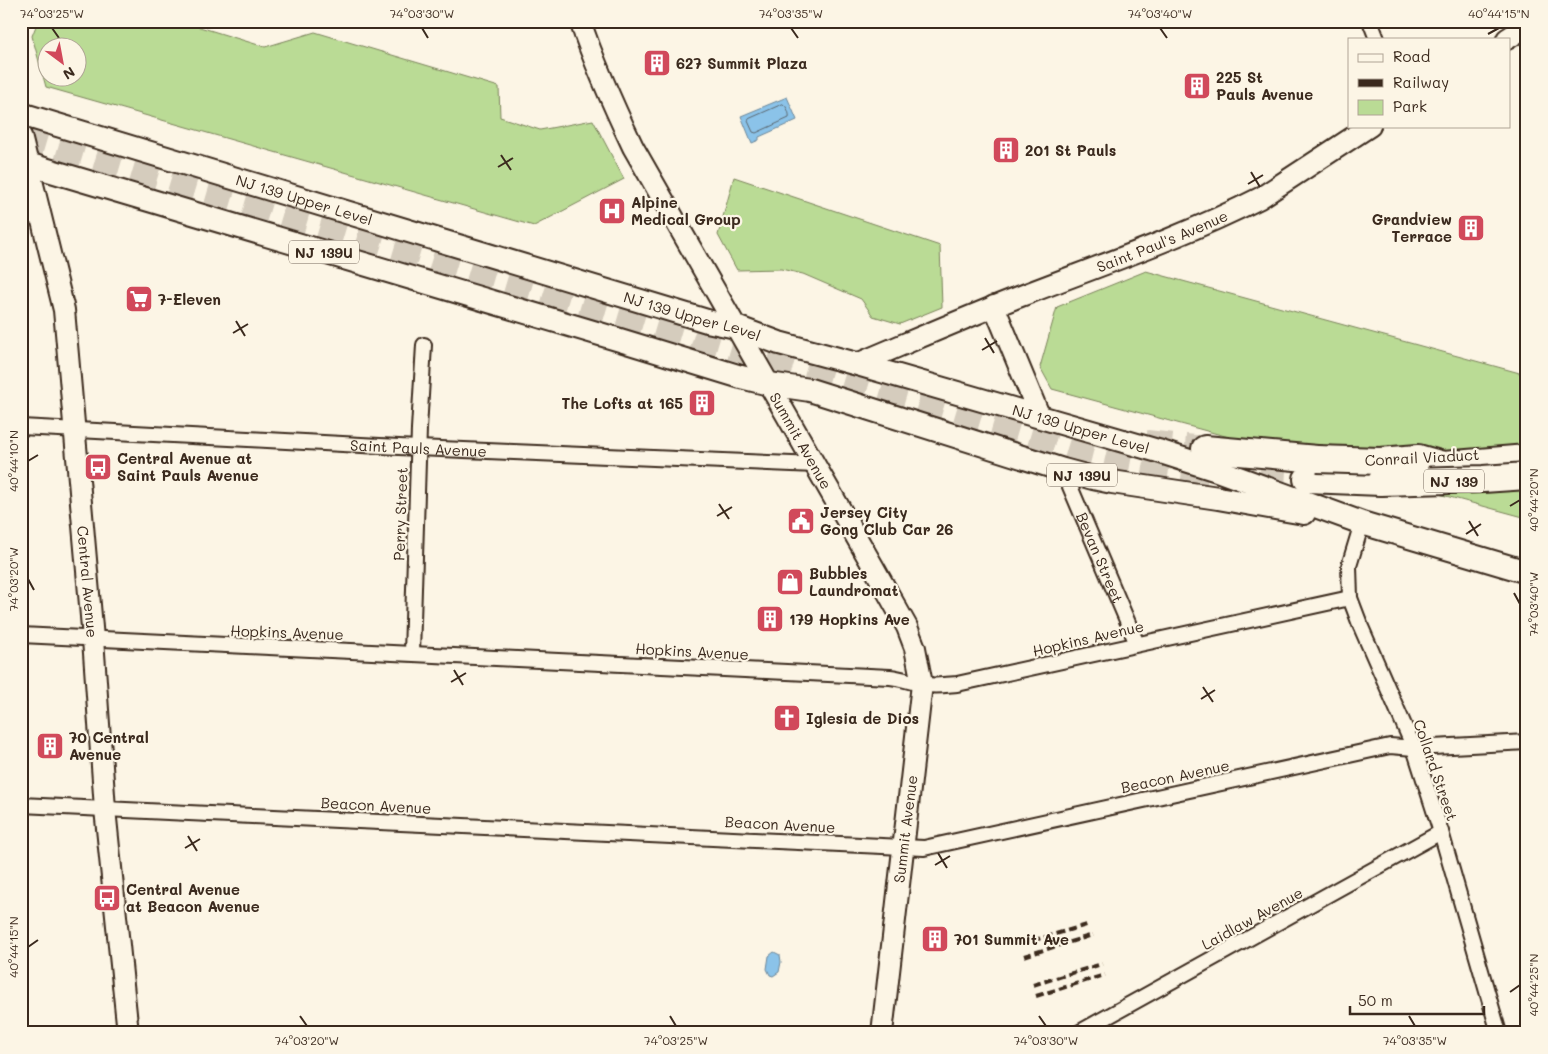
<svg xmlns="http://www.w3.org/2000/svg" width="1548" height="1054" font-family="Mali,sans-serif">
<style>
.green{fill:#badb95;stroke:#7a825a;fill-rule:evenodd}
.water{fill:#8bc3e9;stroke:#6b8698}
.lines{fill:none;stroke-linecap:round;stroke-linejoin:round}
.shore{stroke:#5b676f;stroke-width:1}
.highway-tunnel{stroke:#d5ccbd;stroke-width:26;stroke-dasharray:26 13;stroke-linecap:butt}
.street-casing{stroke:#3b2a1e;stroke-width:18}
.secondary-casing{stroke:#3b2a1e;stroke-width:24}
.primary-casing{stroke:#3b2a1e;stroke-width:26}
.highway-casing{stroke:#3b2a1e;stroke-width:30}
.street{stroke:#fcf5e5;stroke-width:14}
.secondary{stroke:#fcf5e5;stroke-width:20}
.primary{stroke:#fcf5e5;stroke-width:22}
.highway{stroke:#fcf5e5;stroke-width:26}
.rail{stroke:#3b2a1e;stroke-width:4;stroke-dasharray:8 4;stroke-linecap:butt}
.highway-bridge-casing{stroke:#3b2a1e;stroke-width:30;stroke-linecap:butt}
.highway-bridge{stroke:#fcf5e5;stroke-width:26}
.ticks{fill:none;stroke:#3b2a1e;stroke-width:2}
.labels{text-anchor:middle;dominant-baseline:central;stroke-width:4.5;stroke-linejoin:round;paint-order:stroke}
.shield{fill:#fcf5e5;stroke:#75675a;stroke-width:1}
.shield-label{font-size:14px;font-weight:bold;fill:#3b2a1e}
.poi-label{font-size:15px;font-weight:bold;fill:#3b2a1e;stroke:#fcf5e5;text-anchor:start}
.street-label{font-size:15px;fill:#3b2a1e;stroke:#fcf5e5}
.neatline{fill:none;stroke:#3b2a1e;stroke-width:2}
.ticks-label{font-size:12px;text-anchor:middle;fill:#3b2a1e}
</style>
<rect width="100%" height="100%" fill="#fcf5e5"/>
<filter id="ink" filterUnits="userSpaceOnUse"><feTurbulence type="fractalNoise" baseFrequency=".02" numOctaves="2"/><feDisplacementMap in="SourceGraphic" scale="10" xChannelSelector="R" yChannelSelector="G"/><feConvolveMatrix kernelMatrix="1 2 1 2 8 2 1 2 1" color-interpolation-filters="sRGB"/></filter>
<g filter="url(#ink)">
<path class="green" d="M38,21H180L265,47L315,32L499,87L500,117L540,130L593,120L624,179L534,226L46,87L32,36ZM48,48H78V78H48Z
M734,177L940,246L942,307L900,324L873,316L861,299L803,274L781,269L737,270L718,235Z
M1146,271L1527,375V518L1052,389L1040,367L1057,307Z"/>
<path class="water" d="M787,97L797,120L759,137V140L752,143L741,116Z
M774,952L780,955L781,962L779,972L773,976L770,975L767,969L769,956Z"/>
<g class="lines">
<path class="shore" d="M783,104C787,106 790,114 789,118L756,133L753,132L748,121L749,119Z"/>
<path class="highway-tunnel" d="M21,135L1085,452C1159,471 1231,476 1307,479
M1146,443L1205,449"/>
<g class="street-casing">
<g id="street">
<path d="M1370,21L1377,39"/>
<path d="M21,216L41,217"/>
<path id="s1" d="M21,427L418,448L816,465"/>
<path id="s2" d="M1063,470L1137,644"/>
<path d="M1362,523L1349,566L1350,598L1361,627L1414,748L1441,832L1499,1033"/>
<path d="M21,635L890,677C901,678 911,682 921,684C933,687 945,685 957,684L1350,598"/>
<path d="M412,653L419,429L424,345"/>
<path d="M21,805L924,848L1390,746L1414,748L1527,742"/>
<path d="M1078,1033L1441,832"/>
</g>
</g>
<g class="secondary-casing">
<g id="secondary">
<path id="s3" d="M580,21C595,65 613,105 633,147L874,568L907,627L915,648L922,684L882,1033"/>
<path d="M1507,39L1527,26"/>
<path id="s4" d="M21,136L64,310L93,639L105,809L128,1033"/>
<path d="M994,306L1040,417"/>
<path id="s5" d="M857,364C912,341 966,317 1021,296C1101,265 1183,237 1260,198L1370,126"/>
</g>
</g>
<g class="primary-casing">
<g id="primary">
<path id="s6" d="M21,114L707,321L736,327L779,343L857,364L1158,451L1214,469L1362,523L1527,572"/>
<path d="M21,162L620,340L741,377L769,384L810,390L1063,470L1093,478L1112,482L1218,498L1304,513"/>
</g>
</g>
<g class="highway-casing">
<path id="highway" d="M1205,449L1317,459
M1418,458L1443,465L1527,458
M1307,479L1381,482"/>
</g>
<use href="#street" class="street"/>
<use href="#secondary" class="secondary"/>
<use href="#primary" class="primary"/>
<use href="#highway" class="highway"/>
<path class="rail" d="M1021,944L1090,924
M1024,956L1093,935
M1033,985L1102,964
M1036,996L1105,975"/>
<g class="highway-bridge-casing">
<path id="highway-bridge" d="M1317,459L1380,461L1418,458
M1381,482L1483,479L1527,476"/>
</g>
<use href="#highway-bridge" class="highway-bridge"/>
</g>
</g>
<path class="ticks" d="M52,28L59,38M422,28L428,38M791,28L798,38M1160,28L1167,38M1488,34L1499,28M501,155L511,170M498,167L513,158M1251,172L1260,187M1248,184L1263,175M236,321L245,336M233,333L248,324M985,338L994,353M982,350L997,341M28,461L38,455M719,504L729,519M1510,506L1520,500M717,516L732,507M1469,521L1478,536M1466,534L1481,524M28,579L34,590M1514,593L1520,604M454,670L463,685M451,682L466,673M1203,687L1213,702M1201,699L1215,690M188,836L197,851M185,848L200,839M938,853L947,868M935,865L950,856M28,947L38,940M1510,992L1520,985M300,1016L307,1026M670,1016L676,1026M1039,1016L1046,1026M1409,1016L1415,1026"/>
<defs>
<g id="building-square" transform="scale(1.4375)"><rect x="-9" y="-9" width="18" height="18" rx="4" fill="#d1495b" stroke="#fcf5e5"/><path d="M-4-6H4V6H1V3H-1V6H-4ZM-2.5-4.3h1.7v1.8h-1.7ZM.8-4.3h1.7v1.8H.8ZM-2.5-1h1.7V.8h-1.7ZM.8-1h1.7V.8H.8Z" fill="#fff"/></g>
<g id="hospital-square" transform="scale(1.4375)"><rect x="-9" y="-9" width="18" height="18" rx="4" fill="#d1495b" stroke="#fcf5e5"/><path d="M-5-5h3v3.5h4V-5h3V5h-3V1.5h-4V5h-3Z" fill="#fff"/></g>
<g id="supermarket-square" transform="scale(1.4375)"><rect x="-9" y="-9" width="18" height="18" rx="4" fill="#d1495b" stroke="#fcf5e5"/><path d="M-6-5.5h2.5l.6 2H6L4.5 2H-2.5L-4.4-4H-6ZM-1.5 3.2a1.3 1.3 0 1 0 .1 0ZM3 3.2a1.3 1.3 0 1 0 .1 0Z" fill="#fff"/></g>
<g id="bus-square" transform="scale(1.4375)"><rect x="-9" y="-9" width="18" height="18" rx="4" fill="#d1495b" stroke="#fcf5e5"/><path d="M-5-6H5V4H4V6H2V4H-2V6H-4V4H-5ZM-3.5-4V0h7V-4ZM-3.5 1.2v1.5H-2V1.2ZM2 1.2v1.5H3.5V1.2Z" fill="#fff"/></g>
<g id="civic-square" transform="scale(1.4375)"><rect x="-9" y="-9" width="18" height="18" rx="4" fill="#d1495b" stroke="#fcf5e5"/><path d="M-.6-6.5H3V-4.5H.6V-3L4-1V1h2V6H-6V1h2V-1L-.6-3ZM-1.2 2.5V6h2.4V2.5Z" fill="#fff"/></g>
<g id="shop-square" transform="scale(1.4375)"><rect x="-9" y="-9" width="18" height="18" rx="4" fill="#d1495b" stroke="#fcf5e5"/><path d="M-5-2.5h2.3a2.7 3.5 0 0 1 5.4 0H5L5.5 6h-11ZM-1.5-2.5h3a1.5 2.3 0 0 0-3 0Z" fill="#fff"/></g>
<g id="church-square" transform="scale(1.4375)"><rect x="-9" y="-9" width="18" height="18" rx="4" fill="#d1495b" stroke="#fcf5e5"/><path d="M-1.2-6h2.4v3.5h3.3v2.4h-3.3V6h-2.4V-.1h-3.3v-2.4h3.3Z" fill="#fff"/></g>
</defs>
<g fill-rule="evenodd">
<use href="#building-square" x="657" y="63"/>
<use href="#building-square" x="1197" y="86"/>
<use href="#building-square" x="1006" y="150"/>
<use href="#hospital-square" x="612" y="211"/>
<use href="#building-square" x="1471" y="228"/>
<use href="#supermarket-square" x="139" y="299"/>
<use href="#building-square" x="702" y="403"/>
<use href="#bus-square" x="98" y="467"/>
<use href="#civic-square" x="801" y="521"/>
<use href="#shop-square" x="790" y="582"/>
<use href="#building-square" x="770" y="619"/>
<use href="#church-square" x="787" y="718"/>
<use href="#building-square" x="50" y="746"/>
<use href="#bus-square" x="107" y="898"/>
<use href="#building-square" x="935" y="939"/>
</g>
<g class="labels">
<g class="shield">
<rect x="289" y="240.5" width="70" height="23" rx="4"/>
<rect x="1047" y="463.5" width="70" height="23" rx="4"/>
<rect x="1424" y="469.5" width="60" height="23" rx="4"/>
</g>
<g class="shield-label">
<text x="324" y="252">NJ 139U</text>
<text x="1082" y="475">NJ 139U</text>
<text x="1454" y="481">NJ 139</text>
</g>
<g class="poi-label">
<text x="676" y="63">627 Summit Plaza</text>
<text x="1216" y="77">225 St<tspan x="1216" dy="17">Pauls Avenue</tspan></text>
<text x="1025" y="150">201 St Pauls</text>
<text x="631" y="202">Alpine<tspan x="631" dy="17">Medical Group</tspan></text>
<text x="1452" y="219" text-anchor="end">Grandview<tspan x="1452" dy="17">Terrace</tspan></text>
<text x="158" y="299">7-Eleven</text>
<text x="683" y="403" text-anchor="end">The Lofts at 165</text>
<text x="117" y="458">Central Avenue at<tspan x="117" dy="17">Saint Pauls Avenue</tspan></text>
<text x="820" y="512">Jersey City<tspan x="820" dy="17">Gong Club Car 26</tspan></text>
<text x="809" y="573">Bubbles<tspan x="809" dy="17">Laundromat</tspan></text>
<text x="789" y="619">179 Hopkins Ave</text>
<text x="806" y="718">Iglesia de Dios</text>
<text x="69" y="737">70 Central<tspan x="69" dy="17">Avenue</tspan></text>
<text x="126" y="889">Central Avenue<tspan x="126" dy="17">at Beacon Avenue</tspan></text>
<text x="954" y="939">701 Summit Ave</text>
</g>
<g class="street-label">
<text stroke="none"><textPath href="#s6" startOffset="296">NJ 139 Upper Level</textPath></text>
<text stroke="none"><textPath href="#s5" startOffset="329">Saint Paul's Avenue</textPath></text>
<text stroke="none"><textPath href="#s6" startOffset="701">NJ 139 Upper Level</textPath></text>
<text stroke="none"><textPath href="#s6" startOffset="1106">NJ 139 Upper Level</textPath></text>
<text stroke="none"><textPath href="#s3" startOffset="475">Summit Avenue</textPath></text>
<text stroke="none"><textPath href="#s1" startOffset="398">Saint Pauls Avenue</textPath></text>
<text transform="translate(1422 457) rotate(-3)">Conrail Viaduct</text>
<text transform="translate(400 514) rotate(-88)">Perry Street</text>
<text stroke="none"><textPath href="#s2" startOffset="95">Bevan Street</textPath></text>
<text stroke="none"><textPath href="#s4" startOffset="452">Central Avenue</textPath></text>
<text transform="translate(287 632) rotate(2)">Hopkins Avenue</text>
<text transform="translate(1088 638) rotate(-13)">Hopkins Avenue</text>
<text transform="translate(692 651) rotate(3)">Hopkins Avenue</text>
<text transform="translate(1436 770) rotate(71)">Collard Street</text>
<text transform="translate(1175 776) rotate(-12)">Beacon Avenue</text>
<text transform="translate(376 805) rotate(3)">Beacon Avenue</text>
<text transform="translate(780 824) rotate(3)">Beacon Avenue</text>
<text transform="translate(905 829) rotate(-83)">Summit Avenue</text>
<text transform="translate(1252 918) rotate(-29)">Laidlaw Avenue</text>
</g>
</g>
<rect width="1548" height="1054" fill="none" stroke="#fcf5e5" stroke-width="55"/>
<rect x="1348" y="38" width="162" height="90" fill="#fcf5e5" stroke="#afa495"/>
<rect x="1358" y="54" width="25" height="8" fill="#fcf5e5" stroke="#afa495"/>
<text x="1393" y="62" font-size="15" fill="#3b2a1e">Road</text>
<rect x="1358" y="79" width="25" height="8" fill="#3b2a1e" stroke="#afa495"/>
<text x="1393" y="88" font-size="15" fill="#3b2a1e">Railway</text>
<rect x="1358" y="100" width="25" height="15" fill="#badb95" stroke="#afa495"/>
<text x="1393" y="112" font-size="15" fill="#3b2a1e">Park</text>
<g transform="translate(62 62) rotate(148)"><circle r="24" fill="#fcf5e5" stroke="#afa495"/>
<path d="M0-4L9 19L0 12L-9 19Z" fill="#d1495b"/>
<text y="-8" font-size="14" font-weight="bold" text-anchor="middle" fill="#3b2a1e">N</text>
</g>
<path d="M1350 1006v8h134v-8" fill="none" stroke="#3b2a1e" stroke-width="2.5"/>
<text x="1358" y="1006" font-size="15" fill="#3b2a1e" stroke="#fcf5e5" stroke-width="4" paint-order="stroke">50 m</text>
<rect x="28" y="28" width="1492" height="998" class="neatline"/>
<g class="ticks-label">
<text x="52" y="18">74°03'25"W</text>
<text x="422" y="18">74°03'30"W</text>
<text x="791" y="18">74°03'35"W</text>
<text x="1160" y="18">74°03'40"W</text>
<text x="1499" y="18">40°44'15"N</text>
<text transform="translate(14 461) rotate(-90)" y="4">40°44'10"N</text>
<text transform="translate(1534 500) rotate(-90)" y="4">40°44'20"N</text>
<text transform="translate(14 579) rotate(-90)" y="4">74°03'20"W</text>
<text transform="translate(1534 604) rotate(-90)" y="4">74°03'40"W</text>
<text transform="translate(14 947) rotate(-90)" y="4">40°44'15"N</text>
<text transform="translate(1534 985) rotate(-90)" y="4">40°44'25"N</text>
<text x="307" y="1045">74°03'20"W</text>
<text x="676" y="1045">74°03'25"W</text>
<text x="1046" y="1045">74°03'30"W</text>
<text x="1415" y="1045">74°03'35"W</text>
</g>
</svg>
